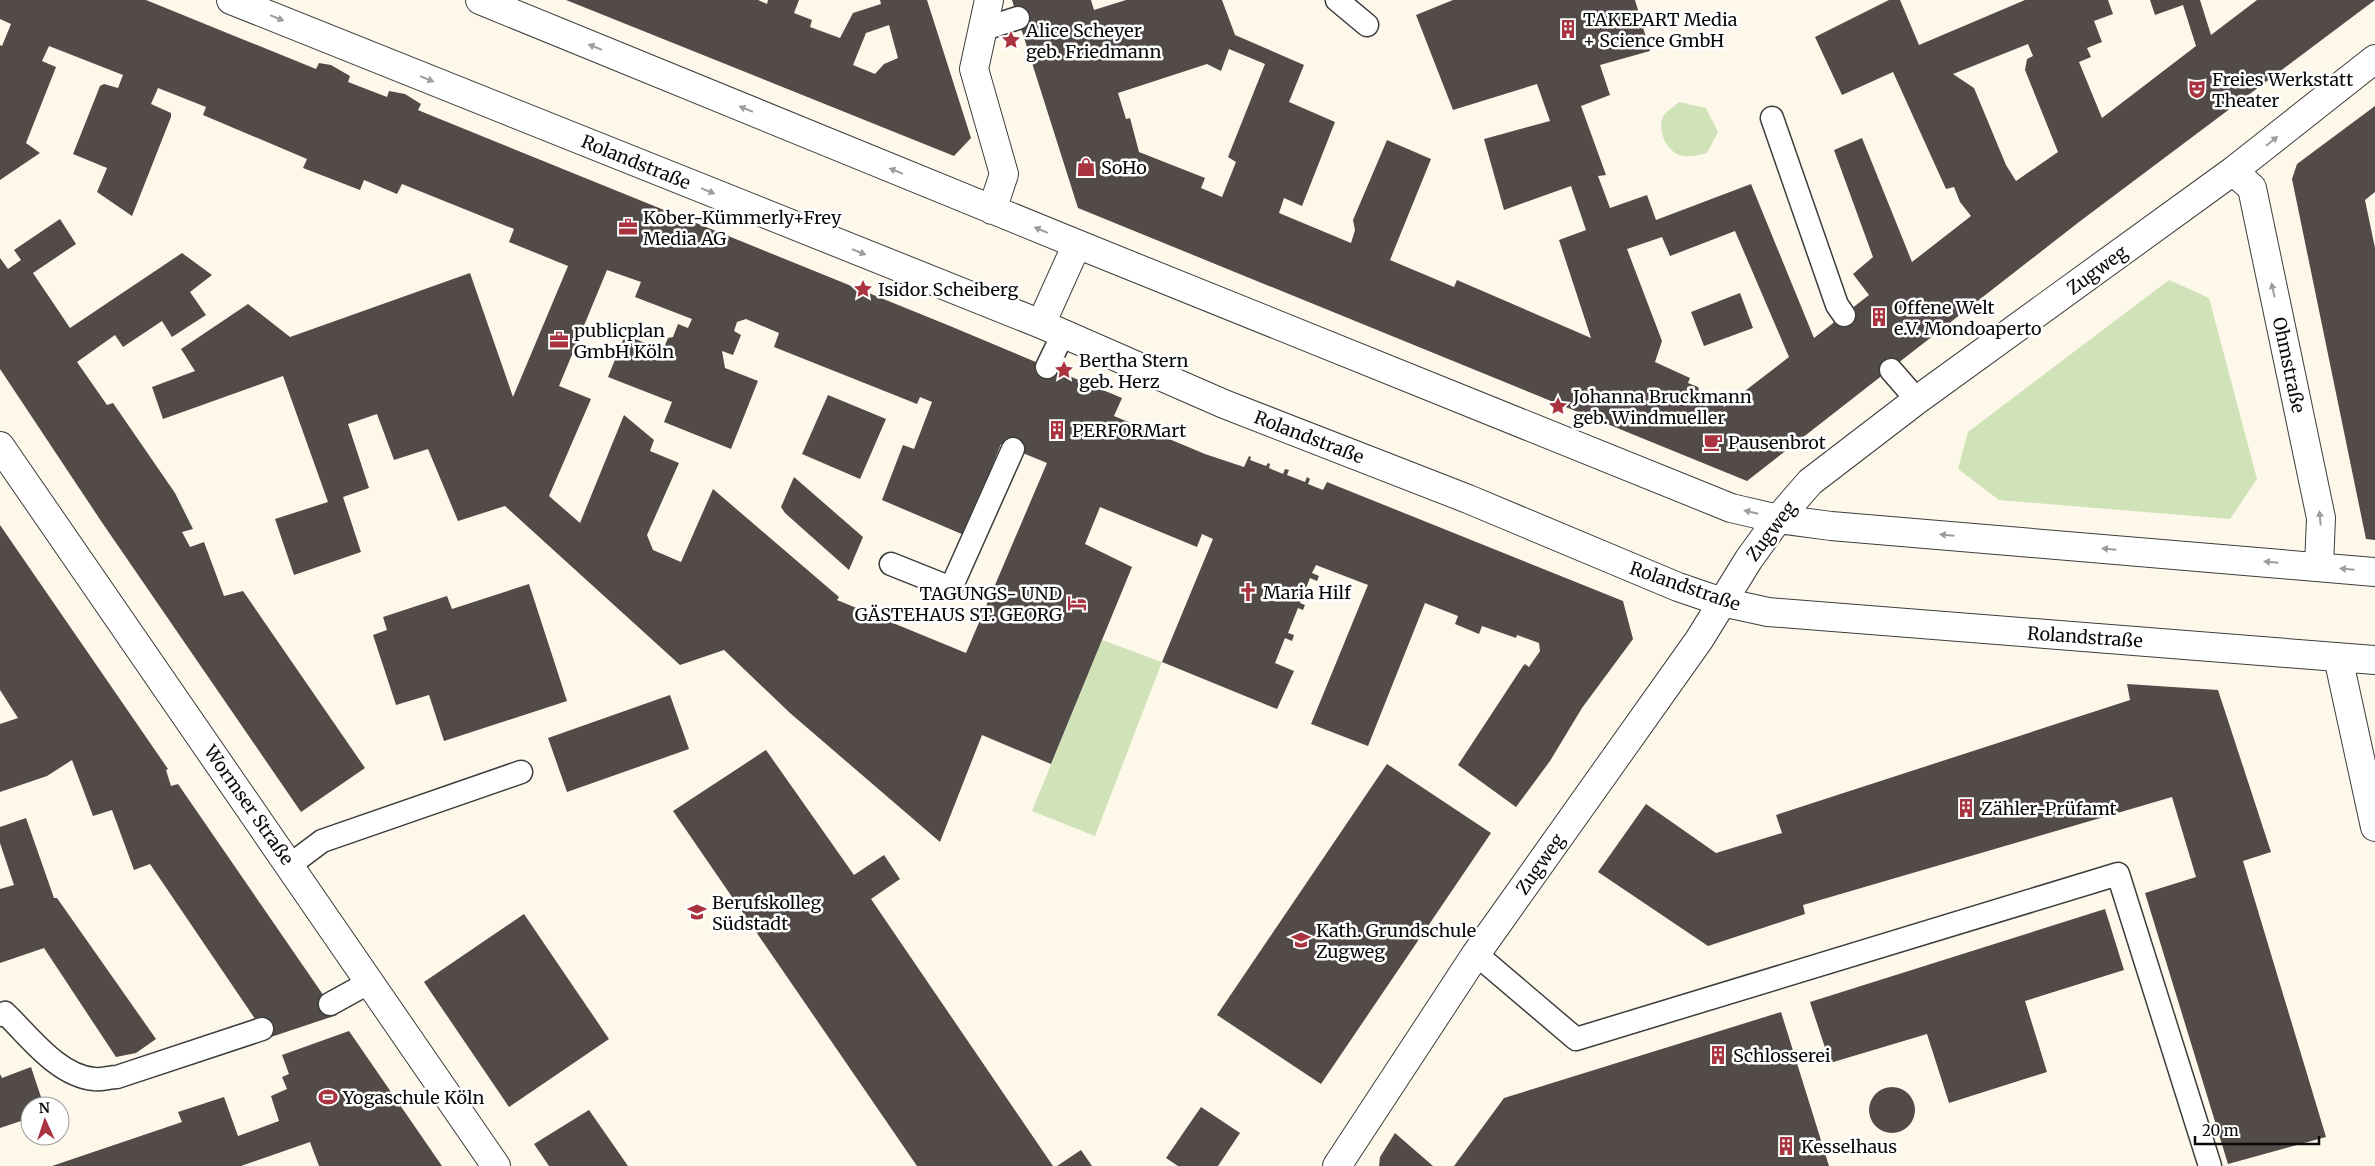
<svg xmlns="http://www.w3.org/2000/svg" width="2375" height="1166" font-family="Merriweather,serif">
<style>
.green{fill:#d0e2b8}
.building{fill:#524b48;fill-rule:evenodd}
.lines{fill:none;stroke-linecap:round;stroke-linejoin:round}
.service-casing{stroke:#3d3d3d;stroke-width:25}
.minor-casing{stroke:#3d3d3d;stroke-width:30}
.service{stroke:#fff;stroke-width:22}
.minor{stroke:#fff;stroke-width:28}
.oneway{fill:#9d9d9d}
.labels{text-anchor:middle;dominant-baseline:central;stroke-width:5;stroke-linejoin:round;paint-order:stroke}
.poi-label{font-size:18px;fill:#0a0a0a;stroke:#fff;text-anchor:start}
.street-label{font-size:18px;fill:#0a0a0a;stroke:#fff}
</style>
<rect width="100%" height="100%" fill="#fdf8ea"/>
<path class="green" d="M1679,102L1706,108L1718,132L1707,153C1699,155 1689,158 1680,155C1666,151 1656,128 1664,115C1667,111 1675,106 1679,102Z
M2169,280L2209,298L2257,479L2230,519L1999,500L1958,469L1968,432Z
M1102,640L1162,662L1095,836L1032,811Z"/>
<path class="building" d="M0,0H146L316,69L319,63L331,65L350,76L348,82L387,97L389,91L405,94L421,104L418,110L430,115L950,326L1122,398L1114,416L1205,454L1244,467L1249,456L1251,457L1250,460L1266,466L1268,463L1270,464L1269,468L1283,474L1285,469L1289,470L1287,475L1305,482L1307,477L1310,479L1308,484L1323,490L1327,482L1623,601L1633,639L1582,708L1550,761L1516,807L1458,765L1523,666L1525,664L1529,667L1540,651L1539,643L1517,635L1516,638L1482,626L1479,634L1455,624L1458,616L1425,603L1368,746L1311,724L1368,585L1316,565L1312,573L1319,576L1317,581L1310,578L1300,603L1305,605L1303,610L1298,608L1288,633L1294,635L1292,641L1285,638L1275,663L1294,671L1277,709L1162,662L1213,539L1202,534L1197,547L1100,507L1085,544L1132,567L1051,764L982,735L940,842L790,713L724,650L680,665L505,506L458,521L428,449L394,460L377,414L348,424L369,488L343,497L361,552L294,575L275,519L328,502L283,376L163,419L152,387L195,371L181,349L248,304L290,337L470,273L513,397L568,266L509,242L514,229L402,184L397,194L364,180L360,190L303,168L307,159L203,115L206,107L158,88L151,104L171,113V117L132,216L97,192L107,168L73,154L100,86L104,84L118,88L123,75L49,46L42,61L56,67L26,143L40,153L0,180V45L2,46L11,24L0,19ZM607,270L641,282L635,297L692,319L688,328L678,324L673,337L668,338L663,350L625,335L608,377L672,402L664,422L731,449L758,381L725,368L722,351L733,355L741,335L734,331L737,322L746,319L779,333L774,347L917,404L920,397L932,402L914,449L903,445L882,500L964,535L1001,444L1047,463L966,653L837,600L839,597L713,489L681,562L653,550L647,535L679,463L650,451L654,440L624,415L580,523L549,496L591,399L559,386Z
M566,0H758L767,4L768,0H799L794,13L812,20L810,27L840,38L853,13L881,4L880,0H927L971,138L954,156ZM889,25L898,58L884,64L875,74L853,65L866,33Z
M1012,0H1091L1094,10L1126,0H1222L1235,35L1304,65L1289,102L1335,122L1302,206L1284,198L1279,213L1351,243L1355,230L1353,220L1387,140L1431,159L1390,260L1454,287L1457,280L1591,338L1559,240L1586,230L1571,186L1504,210L1484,139L1550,121L1537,84L1453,110L1416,15L1453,0H1635L1650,51L1600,65L1610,95L1581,106L1606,175L1598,176L1610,208L1647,195L1656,220L1751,184L1814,338L1869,295L1853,274L1873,257L1834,150L1862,138L1912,262L1971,216L1960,202L1954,187L1946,189L1893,72L1842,95L1815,37L1889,0H1900L1919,45L2025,0H2108L2113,14L2094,21L2102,42L2087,48L2091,57L2079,62L2102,118L2196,46L2183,5L2155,15L2150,0H2200L2211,35L2257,0H2375L2079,222L1747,481L1078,208ZM2028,44L2033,56L2027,59L2025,70L2058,152L2016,181L2006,165L1974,88L1953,74ZM1229,49L1265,64L1228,157L1236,162L1222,197L1201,188L1205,178L1139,152L1130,118L1126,119L1118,93L1207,64L1221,71ZM1735,231L1789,357L1724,407L1722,403L1704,406L1698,387L1688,383L1690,378L1655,362L1662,341L1627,249L1662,237L1670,256Z
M2375,106V192L2365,200L2375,248V540L2366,539L2292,179L2297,164Z
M60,219L76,244L33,273L70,328L182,253L212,275L190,292L206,315L172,337L162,321L123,347L115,335L77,362L107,405L113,403L175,493L193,529L182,532L190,547L204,542L224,596L243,591L365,768L301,812L101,521L0,369V258L8,269L21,260L14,250Z
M1740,293L1753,328L1704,346L1691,312Z
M828,395L886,419L860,479L802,454Z
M794,477L863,537L849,570L785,513L781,507Z
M0,525L168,769L166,770L171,786L178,784L337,1015L268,1038L150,864L134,870L112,810L93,816L72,760L47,776L0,792V724L18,718L0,690Z
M529,584L567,701L444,741L429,695L396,705L373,635L387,630L383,617L447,596L452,609Z
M2127,684L2218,690L2271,852L2243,861L2326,1137L2228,1164L2145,893L2196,877L2172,797L1803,905L1805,914L1708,946L1598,872L1646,804L1716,853L1782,833L1776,815L2130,700Z
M670,695L689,749L567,792L548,738Z
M766,750L854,875L884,855L900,879L871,899L1053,1166H917L673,811Z
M1387,764L1491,833L1321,1084L1217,1015Z
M26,818L54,898H57L156,1039L136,1053L116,1057L44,948L0,963V889L14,885L0,843V827Z
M2105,909L2124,970L2025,1001L2047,1072L1949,1103L1927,1034L1830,1063L1810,1002Z
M524,914L609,1039L509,1107L424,982Z
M1781,1012L1829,1166H1454L1504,1098Z
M349,1031L442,1166H319L310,1142L241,1166H52L182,1122L178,1112L224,1097L238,1136L279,1121L271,1096L287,1089L282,1077L289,1074L282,1055Z
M31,1067L44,1106H30V1118L0,1128V1074L2,1078Z
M1869 1110a23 23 0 1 1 46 0a23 23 0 1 1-46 0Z
M1201,1107L1240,1133L1218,1166H1178L1166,1158Z
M589,1110L628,1166H549L534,1144Z
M1395,1133L1433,1166H1379L1380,1157Z
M1081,1150L1092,1166H1057Z"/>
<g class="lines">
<g class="service-casing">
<path id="service" d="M1337,0L1367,25
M984,29L1018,18
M1772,118L1837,305L1844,315
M1047,367L1063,334
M1891,370L1917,400
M891,564L951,588L1013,449
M290,865L322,841L521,772
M1476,954L1576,1039L2118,874L2210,1166
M330,1004L370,982
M0,1015L5,1013C29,1036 58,1076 94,1079C101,1080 110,1077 117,1077L262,1029"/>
</g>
<g class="minor-casing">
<path id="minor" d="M231,0L1041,324L1224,404L1468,499L1678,587L1722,602L1768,612L2375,660
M480,0L1077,244L1731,508L1778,519L1831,526L2375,572
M989,0L974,69L1004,174L992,210
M2233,171L2252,188L2321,518L2319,566
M1041,324L1077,244
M0,446L496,1166
M2338,657L2375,827
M1337,1166L1476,954L1699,640L1749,559L1778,519L1810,482L1917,400L2233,171L2375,59"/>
</g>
<use href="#service" class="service"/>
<use href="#minor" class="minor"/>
</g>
<defs><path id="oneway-solid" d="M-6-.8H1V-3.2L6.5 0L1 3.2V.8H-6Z" transform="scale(1.25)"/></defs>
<g class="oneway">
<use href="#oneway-solid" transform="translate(277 18) rotate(22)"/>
<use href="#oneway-solid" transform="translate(595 47) rotate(-158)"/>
<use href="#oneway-solid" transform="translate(427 79) rotate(22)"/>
<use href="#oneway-solid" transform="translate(746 109) rotate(-158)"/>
<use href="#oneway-solid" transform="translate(2272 141) rotate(-39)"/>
<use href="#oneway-solid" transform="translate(896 171) rotate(-158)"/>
<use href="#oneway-solid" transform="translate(708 191) rotate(22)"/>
<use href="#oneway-solid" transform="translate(1041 230) rotate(-157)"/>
<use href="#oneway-solid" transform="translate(859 252) rotate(22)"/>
<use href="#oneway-solid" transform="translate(2273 290) rotate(-102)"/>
<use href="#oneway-solid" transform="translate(1751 512) rotate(-167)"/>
<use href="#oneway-solid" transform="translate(2320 518) rotate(-95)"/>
<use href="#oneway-solid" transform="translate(1947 535) rotate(-175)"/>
<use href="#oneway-solid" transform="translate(2109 549) rotate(-175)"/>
<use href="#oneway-solid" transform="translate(2271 562) rotate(-175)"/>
<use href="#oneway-solid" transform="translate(2347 569) rotate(-175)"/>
</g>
<defs>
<g id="building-bare" transform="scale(1.5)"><path d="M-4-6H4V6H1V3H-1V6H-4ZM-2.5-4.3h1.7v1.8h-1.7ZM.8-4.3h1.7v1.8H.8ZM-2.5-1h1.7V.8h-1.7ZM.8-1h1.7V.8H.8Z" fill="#a93440" stroke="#fff" stroke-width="2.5" paint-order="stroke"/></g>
<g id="sight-bare" transform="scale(1.5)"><path d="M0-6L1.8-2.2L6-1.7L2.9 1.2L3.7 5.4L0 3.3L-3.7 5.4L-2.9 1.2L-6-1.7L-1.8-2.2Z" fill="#a93440" stroke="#fff" stroke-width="2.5" paint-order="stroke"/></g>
<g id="theatre-bare" transform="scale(1.5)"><path d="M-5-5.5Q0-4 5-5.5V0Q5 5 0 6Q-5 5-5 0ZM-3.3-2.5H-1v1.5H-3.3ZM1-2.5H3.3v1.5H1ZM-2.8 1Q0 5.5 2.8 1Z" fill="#a93440" stroke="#fff" stroke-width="2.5" paint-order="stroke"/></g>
<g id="shop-bare" transform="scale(1.5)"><path d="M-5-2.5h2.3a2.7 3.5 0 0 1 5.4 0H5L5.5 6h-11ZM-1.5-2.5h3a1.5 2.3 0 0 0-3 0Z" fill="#a93440" stroke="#fff" stroke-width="2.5" paint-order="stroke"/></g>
<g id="office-bare" transform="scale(1.5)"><path d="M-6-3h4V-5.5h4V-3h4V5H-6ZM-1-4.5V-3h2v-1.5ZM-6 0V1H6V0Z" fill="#a93440" stroke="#fff" stroke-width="2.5" paint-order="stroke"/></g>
<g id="cafe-bare" transform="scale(1.5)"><path d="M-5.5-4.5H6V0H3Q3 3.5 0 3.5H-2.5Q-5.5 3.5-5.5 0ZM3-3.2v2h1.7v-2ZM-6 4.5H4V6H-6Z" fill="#a93440" stroke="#fff" stroke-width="2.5" paint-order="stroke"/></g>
<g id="church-bare" transform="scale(1.5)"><path d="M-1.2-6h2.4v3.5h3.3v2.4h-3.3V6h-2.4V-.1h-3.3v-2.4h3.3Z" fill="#a93440" stroke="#fff" stroke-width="2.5" paint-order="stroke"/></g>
<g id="hotel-bare" transform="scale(1.5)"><path d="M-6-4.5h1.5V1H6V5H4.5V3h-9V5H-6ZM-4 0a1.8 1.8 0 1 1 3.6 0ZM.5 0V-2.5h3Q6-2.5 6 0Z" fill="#a93440" stroke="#fff" stroke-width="2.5" paint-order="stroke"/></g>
<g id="school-bare" transform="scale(1.5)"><path d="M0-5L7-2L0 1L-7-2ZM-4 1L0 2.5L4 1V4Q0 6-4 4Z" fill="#a93440" stroke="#fff" stroke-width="2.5" paint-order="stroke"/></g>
<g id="stadium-bare" transform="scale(1.5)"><path d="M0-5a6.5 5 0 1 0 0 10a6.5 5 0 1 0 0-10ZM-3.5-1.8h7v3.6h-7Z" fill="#a93440" stroke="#fff" stroke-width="2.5" paint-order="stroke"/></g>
</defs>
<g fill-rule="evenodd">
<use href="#building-bare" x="1568" y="29"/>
<use href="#sight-bare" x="1011" y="40"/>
<use href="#theatre-bare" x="2197" y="89"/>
<use href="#shop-bare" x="1086" y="167"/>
<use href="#office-bare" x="628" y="227"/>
<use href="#sight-bare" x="863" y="289"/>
<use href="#building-bare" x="1879" y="317"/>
<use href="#office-bare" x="559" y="340"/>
<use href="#sight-bare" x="1064" y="370"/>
<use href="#sight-bare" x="1558" y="406"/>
<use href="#building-bare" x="1057" y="430"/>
<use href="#cafe-bare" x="1713" y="442"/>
<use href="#church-bare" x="1248" y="592"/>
<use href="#hotel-bare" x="1077" y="603"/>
<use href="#building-bare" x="1966" y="808"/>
<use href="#school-bare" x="697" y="912"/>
<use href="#school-bare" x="1301" y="940"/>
<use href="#building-bare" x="1718" y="1055"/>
<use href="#stadium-bare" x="328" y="1097"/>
<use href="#building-bare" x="1786" y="1146"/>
</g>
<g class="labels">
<g class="poi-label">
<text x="1583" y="19">TAKEPART Media<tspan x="1583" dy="21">+ Science GmbH</tspan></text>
<text x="1026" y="30">Alice Scheyer<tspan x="1026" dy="21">geb. Friedmann</tspan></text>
<text x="2212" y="79">Freies Werkstatt<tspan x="2212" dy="21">Theater</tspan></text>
<text x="1101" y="167">SoHo</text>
<text x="643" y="217">Kober-Kümmerly+Frey<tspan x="643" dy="21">Media AG</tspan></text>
<text x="878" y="289">Isidor Scheiberg</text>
<text x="1894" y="307">Offene Welt<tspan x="1894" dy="21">e.V. Mondoaperto</tspan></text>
<text x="574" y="330">publicplan<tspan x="574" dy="21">GmbH Köln</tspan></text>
<text x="1079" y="360">Bertha Stern<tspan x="1079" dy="21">geb. Herz</tspan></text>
<text x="1573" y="396">Johanna Bruckmann<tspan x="1573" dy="21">geb. Windmueller</tspan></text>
<text x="1072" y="430">PERFORMart</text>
<text x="1728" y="442">Pausenbrot</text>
<text x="1263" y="592">Maria Hilf</text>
<text x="1062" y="593" text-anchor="end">TAGUNGS- UND<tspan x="1062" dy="21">GÄSTEHAUS ST. GEORG</tspan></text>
<text x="1981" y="808">Zähler-Prüfamt</text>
<text x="712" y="902">Berufskolleg<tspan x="712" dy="21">Südstadt</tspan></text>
<text x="1316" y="930">Kath. Grundschule<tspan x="1316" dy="21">Zugweg</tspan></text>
<text x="1733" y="1055">Schlosserei</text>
<text x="343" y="1097">Yogaschule Köln</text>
<text x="1801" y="1146">Kesselhaus</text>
</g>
<g class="street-label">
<text transform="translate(636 162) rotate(22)">Rolandstraße</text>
<text transform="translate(2097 270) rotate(-36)">Zugweg</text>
<text transform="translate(2289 365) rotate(78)">Ohmstraße</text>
<text transform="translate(1309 437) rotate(21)">Rolandstraße</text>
<text transform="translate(1771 531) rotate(-53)">Zugweg</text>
<text transform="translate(1685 586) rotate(19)">Rolandstraße</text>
<text transform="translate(2085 637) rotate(4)">Rolandstraße</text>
<text transform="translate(249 805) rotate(55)">Wormser Straße</text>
<text transform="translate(1540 864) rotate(-55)">Zugweg</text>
</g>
</g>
<g transform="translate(45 1121) rotate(357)"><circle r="24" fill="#ffffff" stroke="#9d9d9d"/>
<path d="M0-4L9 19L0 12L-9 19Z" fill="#a93440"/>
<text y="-8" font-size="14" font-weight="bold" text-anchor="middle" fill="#0a0a0a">N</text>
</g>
<path d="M2195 1136v8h124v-8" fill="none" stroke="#0a0a0a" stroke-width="2.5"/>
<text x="2202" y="1136" font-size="15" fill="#0a0a0a" stroke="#ffffff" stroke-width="4" paint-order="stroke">20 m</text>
</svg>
